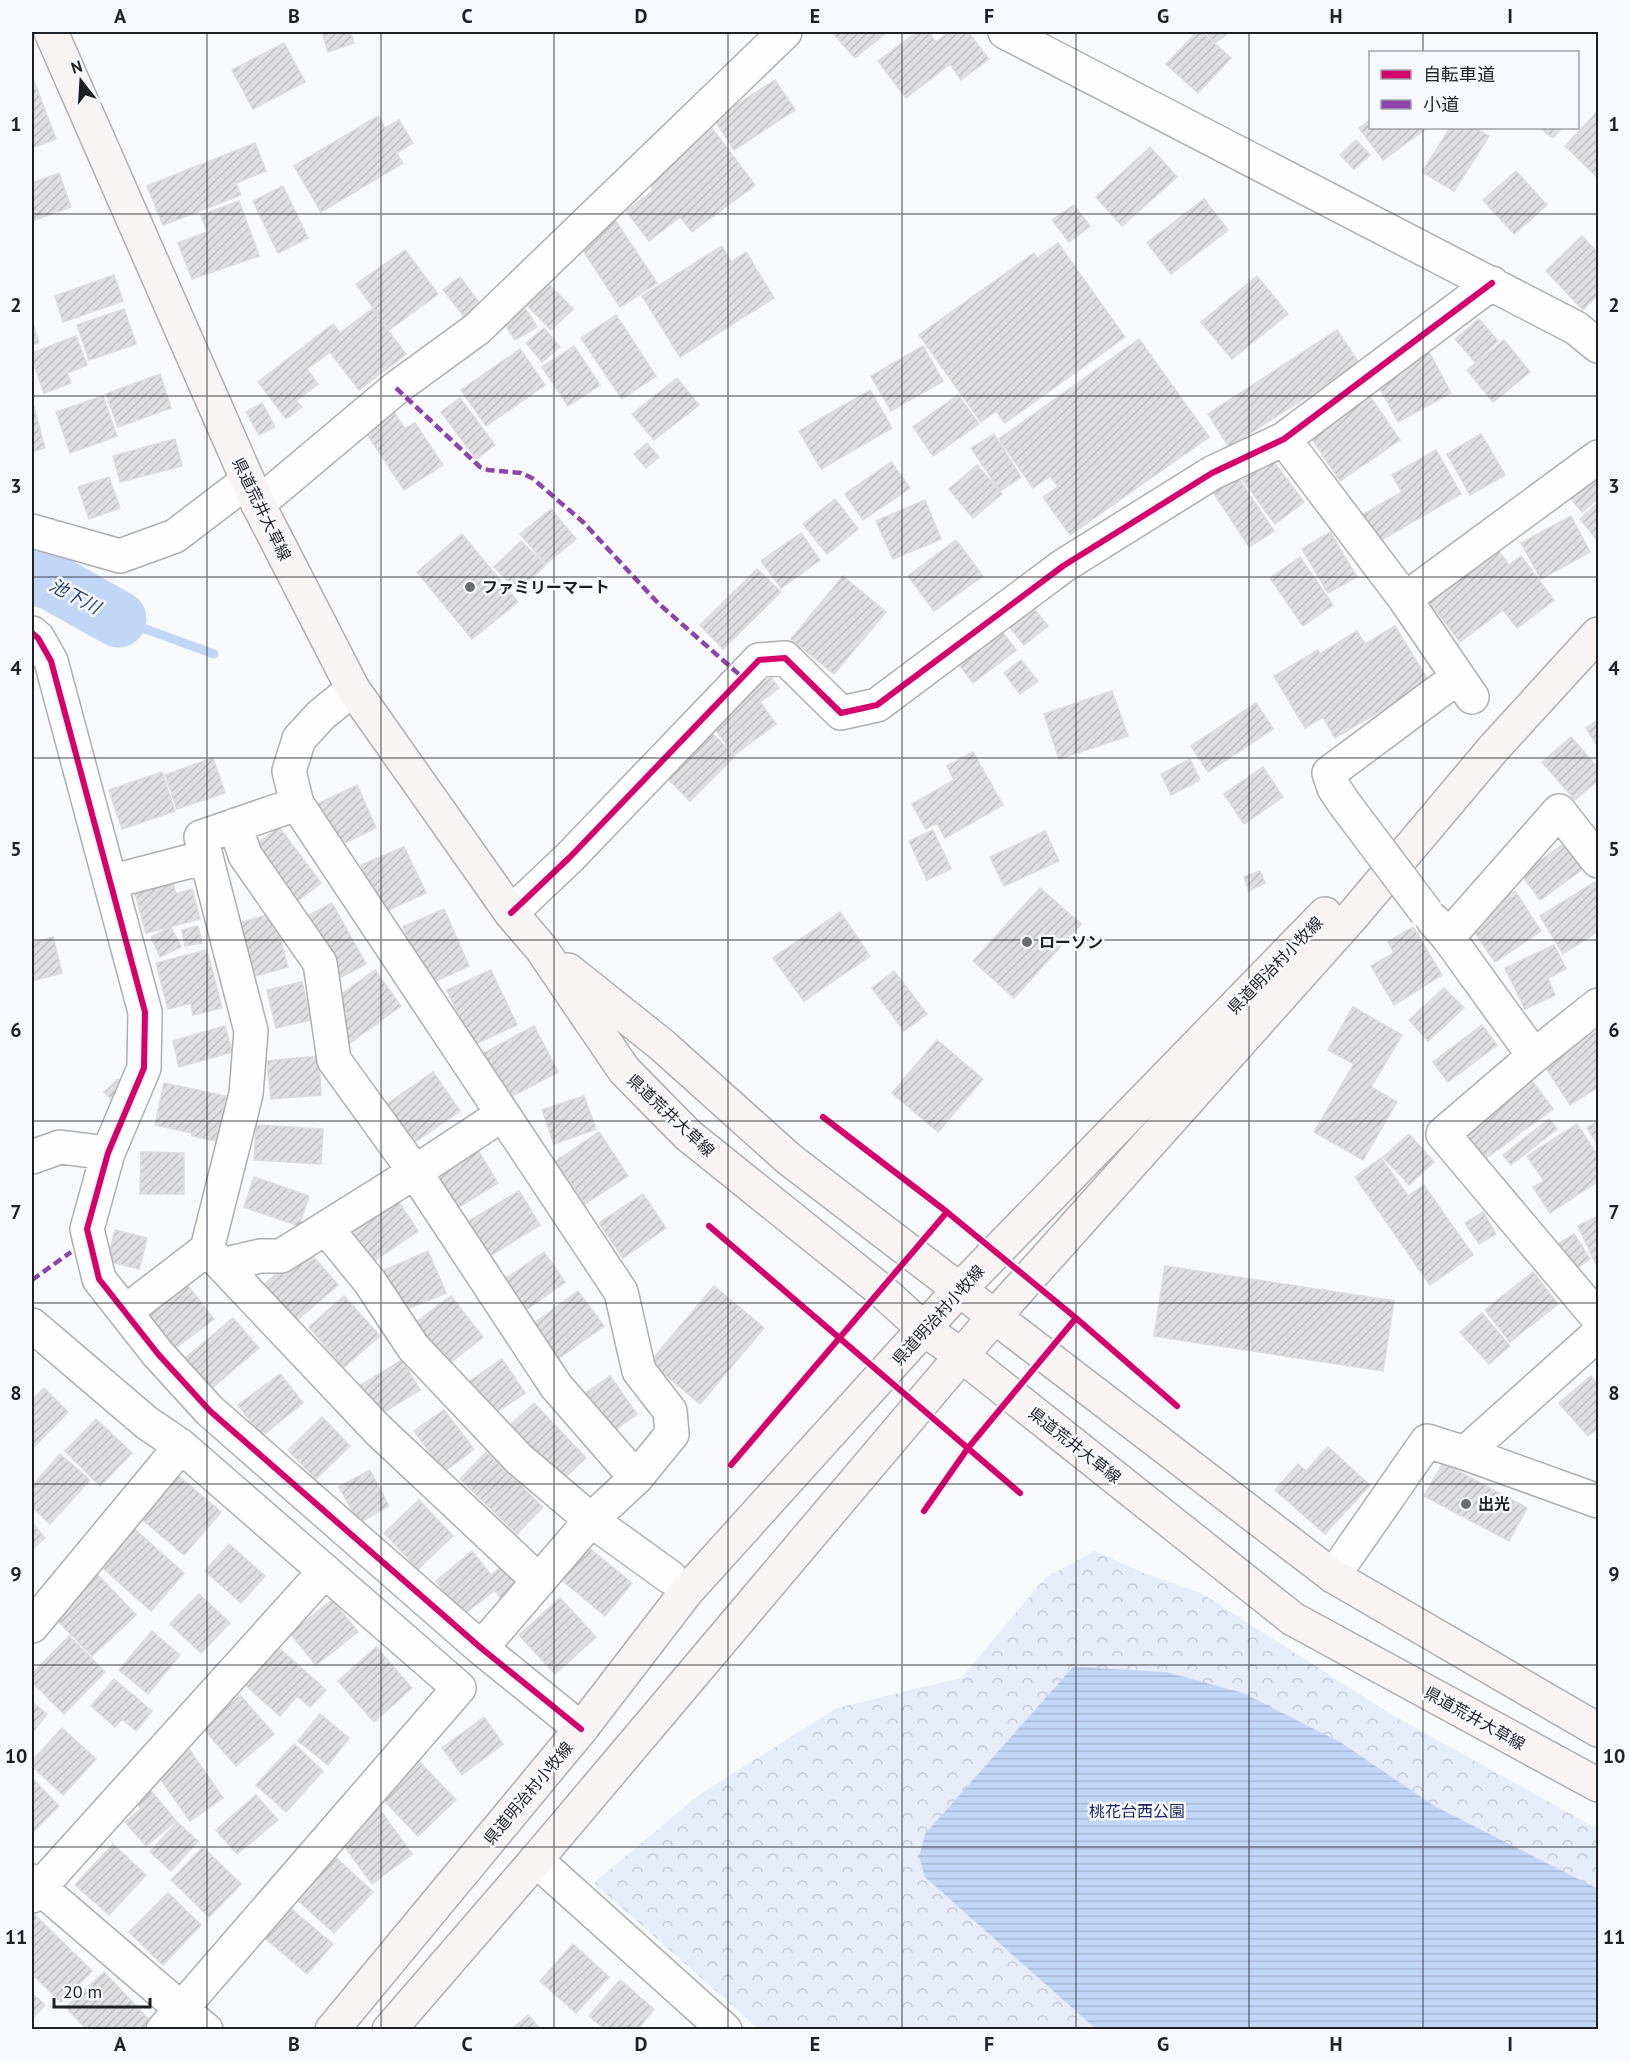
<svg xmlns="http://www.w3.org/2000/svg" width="1630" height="2061" font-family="'PT Sans','Noto Sans JP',sans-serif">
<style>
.park{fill:url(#park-crowns)}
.water{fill:url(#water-rules)}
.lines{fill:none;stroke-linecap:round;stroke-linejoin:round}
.stream{stroke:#c4d6f6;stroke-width:9}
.river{stroke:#c4d6f6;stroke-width:57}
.building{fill:url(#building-hatch);stroke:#dddbde;stroke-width:1.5}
.minor-casing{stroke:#aeafb2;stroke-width:36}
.secondary-casing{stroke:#aeafb2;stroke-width:36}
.minor{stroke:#fefeff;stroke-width:33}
.secondary{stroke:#f8f4f4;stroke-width:33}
.minor-bridge-casing{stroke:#aeafb2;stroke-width:36;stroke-linecap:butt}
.minor-bridge{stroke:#fefeff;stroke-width:33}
.quiet{stroke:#8e44ad;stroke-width:4.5;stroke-dasharray:9 4.5;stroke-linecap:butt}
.cycleway-casing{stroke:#f6f8fe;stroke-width:10}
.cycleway{stroke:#d6006c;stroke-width:6}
.grid{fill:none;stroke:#1f2024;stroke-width:1.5;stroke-opacity:0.55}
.poi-dot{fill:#6b6c70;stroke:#f6f8fe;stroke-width:2}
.labels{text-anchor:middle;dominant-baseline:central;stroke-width:5;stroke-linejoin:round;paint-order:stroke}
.street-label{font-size:16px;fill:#1f2024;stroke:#f6f8fe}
.poi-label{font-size:16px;font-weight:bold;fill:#1f2024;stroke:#f6f8fe;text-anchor:start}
.park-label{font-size:16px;fill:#1e255c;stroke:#f6f8fe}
.water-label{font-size:18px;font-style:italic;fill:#224176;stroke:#f6f8fe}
.neatline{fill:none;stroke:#1f2024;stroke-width:2}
.grid-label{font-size:20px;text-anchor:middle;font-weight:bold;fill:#1f2024}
</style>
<defs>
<pattern id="park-crowns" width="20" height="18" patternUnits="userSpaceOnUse" patternTransform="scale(1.5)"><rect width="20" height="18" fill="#e7ecfb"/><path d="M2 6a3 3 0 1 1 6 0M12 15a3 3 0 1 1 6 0" fill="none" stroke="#c6cad7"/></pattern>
<pattern id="water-rules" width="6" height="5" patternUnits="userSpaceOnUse" patternTransform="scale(1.5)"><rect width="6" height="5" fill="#c4d6f6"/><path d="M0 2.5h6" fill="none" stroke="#a8b7d3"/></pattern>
<pattern id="building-hatch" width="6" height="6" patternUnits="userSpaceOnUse" patternTransform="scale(1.5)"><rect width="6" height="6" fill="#dfdee0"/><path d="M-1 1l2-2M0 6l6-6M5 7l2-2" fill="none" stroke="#bfbec0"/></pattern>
</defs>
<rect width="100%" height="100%" fill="#f8f9fc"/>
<path class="park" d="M1095,1551L1143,1573L1201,1593L1392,1715L1598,1829V2029H759L594,1883L700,1794L837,1708L961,1678L1045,1578Z"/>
<path class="water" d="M1073,1667L1166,1672L1243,1693L1340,1742L1436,1807L1598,1889V2029H1096L925,1877L919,1857L925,1834Z"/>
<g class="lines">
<path class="stream" d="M118,619L214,654"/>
<path class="river" d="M32,576L52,582L118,619"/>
</g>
<path class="building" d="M322,32H350L354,43L328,52Z
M832,32H887L855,58Z
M917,32H928L936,42L949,32H968L989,59L961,80L950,64L906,98L878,61Z
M1197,32H1202L1231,58L1198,93L1166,64Z
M1206,32H1230L1215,43Z
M284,43L305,82L253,109L232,70Z
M775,80L795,110L734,150L714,119Z
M34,81L56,139L32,148V82Z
M1596,113L1598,116V178L1565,146Z
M378,116L385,128L399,120L413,143L396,153L403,163L321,212L294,166Z
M1370,120V128H1427L1383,160L1359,128Z
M708,123L755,185L692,232L680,217L649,241L626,211L654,190L641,174Z
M1450,128H1475L1489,136L1454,191L1422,172Z
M1540,128H1562L1553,138Z
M1356,140L1370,155L1354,169L1340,155Z
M255,143L266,171L236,183L241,195L163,225L147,186Z
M1150,147L1177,177L1122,226L1096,197Z
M1516,171L1547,205L1514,234L1483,200Z
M59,173L71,207L32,221V183Z
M283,186L308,238L278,253L253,201Z
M1204,199L1228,230L1171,274L1147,243Z
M239,201L259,256L192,279L178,243L207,232L201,215Z
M1074,205L1090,226L1069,242L1052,220Z
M615,220L657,283L620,307L579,244Z
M1582,236L1598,253V295L1583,310L1546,271Z
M1058,243L1125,337L1005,423L996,411L981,422L919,335L1034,253L1037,258Z
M722,246L731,262L746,252L774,298L680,357L642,296Z
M405,250L438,294L389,330L356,284Z
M114,275L123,301L63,322L55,296Z
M1257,276L1288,314L1232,359L1201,322Z
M460,277L486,312L470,324L443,290Z
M542,277L573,309L551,330L520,298Z
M521,302L537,327L515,340L499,316Z
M124,309L136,344L89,360L77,325Z
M372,309L406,354L359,390L330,352L307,369L318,384L296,401L302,407L286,419L258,382L333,324L340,333Z
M616,315L656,376L622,399L581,338Z
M1479,319L1498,341L1475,362L1455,339Z
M32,320L39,343L32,345Z
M544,328L560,347L542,362L526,343Z
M1337,330L1359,363L1229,447L1208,414Z
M76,336L87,365L67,373L71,383L44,393L32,359V353Z
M1139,339L1209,437L1070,535L1043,497L1058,487L1050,476L1033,488L999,439Z
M1504,340L1530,372L1493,402L1467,370Z
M574,346L600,385L568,406L542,367Z
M923,346L943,381L891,411L871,376Z
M520,349L545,385L486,426L461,390Z
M1428,350L1451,393L1398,422L1375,379Z
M160,374L171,408L118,427L106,394Z
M677,378L699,405L654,440L632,414Z
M1363,386L1400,440L1340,481L1303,426Z
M870,390L892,428L821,469L799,431Z
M958,395L979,424L933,456L913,427Z
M103,396L117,436L70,453L56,412Z
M460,398L495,445L476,459L441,412Z
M32,400L45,448L32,452Z
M262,403L275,427L259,435L246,412Z
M388,403L405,429L415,423L443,465L404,490L359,422Z
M994,434L1021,477L1000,491L971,448Z
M1481,434L1505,475L1470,495L1447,454Z
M175,439L182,466L120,482L113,456Z
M647,443L659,457L646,468L634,454Z
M1436,450L1461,494L1376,543L1360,516L1402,492L1392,475Z
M1268,454L1304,502L1275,524L1239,475Z
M891,462L910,488L863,520L845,494Z
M977,465L1002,494L973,518L949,489Z
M1235,473L1274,531L1249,547L1211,489Z
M1591,475L1598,484V499L1582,512L1567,494Z
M109,477L120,508L89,519L78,487Z
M835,499L858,529L827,554L803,524Z
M925,500L941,539L893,559L876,521Z
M1598,503V541L1580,519Z
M551,509L576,539L546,564L520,534Z
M1571,516L1590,552L1541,579L1521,543Z
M1330,532L1357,577L1328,593L1302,549Z
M801,533L820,560L781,588L761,561Z
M462,534L518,602L472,639L417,572Z
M956,540L983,576L934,611L908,576Z
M521,541L545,565L519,591L494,567Z
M1495,546L1509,565L1521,556L1554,600L1517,628L1503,610L1460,642L1426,597Z
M1300,557L1333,605L1303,626L1270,578Z
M757,569L781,592L723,649L700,625Z
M843,576L886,612L834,674L791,639Z
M1027,600L1048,626L1024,645L1003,619Z
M996,623L1016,650L973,683L952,656Z
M1395,626L1429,682L1335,738L1323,717L1305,728L1274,676L1318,650L1320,654L1357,631L1365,644Z
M1021,660L1038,681L1020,694L1004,673Z
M771,677L779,688L760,702L776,724L734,755L710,722Z
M1112,691L1128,736L1059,759L1044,714Z
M1256,703L1273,729L1208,772L1191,746Z
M1598,720V747L1586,728Z
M708,729L735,756L690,801L663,774Z
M1571,737L1598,768V780L1575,800L1542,762Z
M973,752L1003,805L945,838L937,823L926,829L912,804L954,780L947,766Z
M213,758L225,793L177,809L165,775Z
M1190,759L1200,780L1171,795L1161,774Z
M1263,767L1283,797L1244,824L1224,794Z
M162,772L175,811L122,829L109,790Z
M357,785L376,828L334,848L315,805Z
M279,827L321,883L291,906L249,850Z
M933,830L951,869L927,880L909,841Z
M1045,831L1059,861L1004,886L990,857Z
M1565,843L1583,869L1540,900L1521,874Z
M404,847L426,893L382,913L361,865Z
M1260,871L1265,883L1249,891L1244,877Z
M172,880L176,894L192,889L200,919L146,933L134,890Z
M1595,882L1598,887V931L1563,954L1540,916Z
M1040,888L1081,924L1014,998L973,961Z
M1515,891L1541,931L1495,962L1468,923Z
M332,903L366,964L334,981L300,920Z
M444,909L469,966L427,985L403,927Z
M840,912L870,956L804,1001L773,958Z
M273,913L288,967L251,977L236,924Z
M198,926L202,943L185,946L182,930Z
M171,927L181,947L160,957L151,937Z
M1413,927L1442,975L1394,1005L1371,966L1394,953L1388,942Z
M53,937L62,973L32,981V943Z
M1554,945L1566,969L1548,978L1555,995L1525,1009L1505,968Z
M207,950L222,1008L193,1015L191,1003L168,1009L156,963Z
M375,970L401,1006L350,1043L335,1023L348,1014L336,998Z
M491,970L517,1025L473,1045L447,990Z
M894,971L927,1014L904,1031L872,988Z
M302,982L311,1020L276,1028L267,990Z
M1444,988L1464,1008L1428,1041L1409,1020Z
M1353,1007L1402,1035L1371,1087L1397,1102L1363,1160L1314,1132L1354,1064L1328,1050Z
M1482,1025L1497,1045L1448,1082L1433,1062Z
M225,1026L232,1052L179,1067L173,1041Z
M534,1026L558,1072L505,1100L480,1055Z
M1597,1031L1598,1087L1570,1105L1544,1065Z
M937,1040L983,1079L938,1132L892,1093Z
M319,1056L321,1095L271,1099L267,1061Z
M433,1072L460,1111L411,1145L384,1106Z
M1530,1078L1553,1109L1485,1159L1462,1129Z
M118,1079L135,1096L120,1109L104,1092Z
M164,1083L226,1096L216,1141L192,1136V1133L155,1125Z
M584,1096L596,1129L554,1144L542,1110Z
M1549,1119L1557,1129L1511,1165L1503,1155Z
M1598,1121V1145L1587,1128Z
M1577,1124L1598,1156V1181L1550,1213L1533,1187L1544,1181L1527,1156Z
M256,1125L323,1129L321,1164L254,1160Z
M599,1132L628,1176L585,1204L556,1161Z
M1409,1134L1434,1162L1409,1185L1383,1157Z
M474,1144L498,1183L454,1210L429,1172Z
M141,1152L184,1153V1194H140Z
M1381,1158L1408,1196L1424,1185L1473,1255L1430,1285L1355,1177Z
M254,1177L309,1196L299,1226L244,1207Z
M519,1191L540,1225L485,1259L464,1224Z
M392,1192L418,1231L368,1265L342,1226Z
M643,1194L666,1228L623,1258L599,1223Z
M1483,1212L1496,1234L1479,1244L1465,1223Z
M1598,1216V1266H1597L1578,1226Z
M115,1230L147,1238L139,1269L107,1261Z
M1574,1234L1590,1259L1572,1271L1556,1245Z
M306,1248L338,1285L295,1322L263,1285Z
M428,1251L446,1293L400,1312L383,1271Z
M544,1252L565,1282L519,1315L497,1285Z
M1165,1266L1394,1301L1383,1371L1154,1336Z
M1533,1272L1558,1304L1510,1342L1485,1310Z
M181,1277L214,1319L174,1349L142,1308Z
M714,1286L764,1328L700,1404L650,1362Z
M578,1291L604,1326L551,1364L526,1329Z
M344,1296L380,1336L344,1367L309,1327Z
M451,1296L483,1337L446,1366L414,1324Z
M1482,1313L1510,1346L1489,1364L1460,1332Z
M233,1318L259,1348L211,1389L185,1358Z
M502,1359L525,1393L490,1416L468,1382Z
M402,1360L420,1390L378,1416L359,1386Z
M280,1374L303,1403L262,1436L238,1405Z
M610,1376L637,1414L606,1436L579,1398Z
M1591,1376L1598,1385V1428L1588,1436L1559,1403Z
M44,1388L68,1412L32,1449V1400Z
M534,1403L586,1458L559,1483L508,1427Z
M444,1410L474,1449L444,1472L414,1431Z
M322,1417L350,1446L316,1479L288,1450Z
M96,1419L132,1453L100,1486L65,1451Z
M1328,1447L1370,1485L1325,1534L1275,1490L1298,1464L1306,1471Z
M486,1452L543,1507L517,1534L460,1479Z
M60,1454L90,1480L50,1524L32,1507V1486Z
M1443,1463L1527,1508L1509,1541L1424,1496Z
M370,1470L389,1506L359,1523L339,1487Z
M174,1472L221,1512L184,1555L137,1515Z
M419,1500L453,1536L418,1569L384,1533Z
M32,1522L45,1538L32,1549Z
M130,1525L184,1573L151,1611L96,1562Z
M578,1539L632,1583L605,1616L551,1571Z
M229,1544L265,1576L241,1603L205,1571Z
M472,1551L491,1575L502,1566L517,1585L501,1599L495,1590L463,1615L436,1581Z
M98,1575L136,1615L92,1656L54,1617Z
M199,1594L230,1623L201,1653L170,1624Z
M560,1598L596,1637L555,1674L519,1635Z
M332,1600L358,1632L316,1665L290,1633Z
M152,1631L180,1655L148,1694L119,1670Z
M69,1636L105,1672L64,1714L32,1682V1674Z
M278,1647L326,1690L310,1707L297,1696L280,1716L244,1684Z
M376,1647L412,1688L374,1722L338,1681Z
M114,1679L152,1711L136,1731L122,1719L115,1727L91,1706Z
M240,1695L274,1734L236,1766L202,1727Z
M32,1702L47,1714L32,1733Z
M320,1714L349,1738L328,1765L298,1741Z
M484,1717L503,1744L462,1775L442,1748Z
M62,1728L96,1759L63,1795L32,1766V1761Z
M294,1744L323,1771L286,1812L256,1785Z
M187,1746L223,1798L190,1821L153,1769Z
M413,1755L456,1800L418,1836L375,1791Z
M32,1778L59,1806L32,1833Z
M142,1780L176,1821L146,1846L125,1822L141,1809L127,1793Z
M256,1795L278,1820L237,1854L216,1830Z
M378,1807L412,1854L372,1884L337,1836Z
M177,1822L198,1841L171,1871L150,1852Z
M113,1844L146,1875L109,1915L75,1885Z
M203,1847L241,1884L209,1917L171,1880Z
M330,1852L373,1892L334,1933L291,1894Z
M168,1893L201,1925L163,1965L129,1932Z
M284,1903L333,1944L307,1974L259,1933Z
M32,1912L92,1971L61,2002L32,1974Z
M573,1944L609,1977L576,2013L540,1981Z
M104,1972L153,2024L146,2030H87L66,2007Z
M620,1980L654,2009L637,2030H606L589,2016Z
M32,1993L45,2005L32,2019Z
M528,2015L541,2030H511Z"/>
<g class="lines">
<g class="minor-casing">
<path id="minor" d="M1005,32L1576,328L1598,346
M1284,439L1405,599L1472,697
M258,504L396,388L477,329L785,32
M32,531L120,556L175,536L247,481
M1405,599L1598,457
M32,633L38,638L51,661L145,1012L144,1068L108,1153L87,1229L99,1279L158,1354L210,1411L481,1648L581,1729
M353,689L321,715L299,739L289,771L297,804L621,1292L639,1371L670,1411L672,1434L636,1478L591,1520L481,1648
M1344,803L1334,788L1329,773L1458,677
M297,804L201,837L251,1031L246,1094L207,1249L378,1430L539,1581
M110,882L206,857
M511,913L570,857L759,660L785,658L841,713L877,705L1063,566L1212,473L1284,439L1492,283
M1433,920L1448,937L1534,1056
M1448,937L1559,811L1598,861
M1598,1005L1534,1056L1443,1134L1598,1318
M503,1114L415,1172L556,1386L636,1478
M32,1157L60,1147L108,1153
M326,1228L370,1282L413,1347L519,1459L591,1520L670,1577
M222,1265L260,1256H281L415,1172L334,1060L320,963L245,855L235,825
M125,1312L207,1249
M32,1325L147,1423L181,1446L459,1688L163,2030
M1465,1453L1598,1334
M1333,1576L1427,1441L1465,1453L1598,1501
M32,1626L181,1446
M536,1860L725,2030
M32,1881L206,2030
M32,1896L325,1571"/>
</g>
<g class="secondary-casing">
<path id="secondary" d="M51,32L258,504L353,689L511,913L541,948L624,1070L688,1135L882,1291L925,1330L961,1355L1293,1619L1598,1785
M568,970L662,1045L789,1159L1333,1576L1598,1730
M332,2030L581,1729L687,1591L959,1290L1325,914
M389,2030L536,1860L995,1316L1355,913L1493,749L1598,634"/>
</g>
<use href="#minor" class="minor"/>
<use href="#secondary" class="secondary"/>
<g class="minor-bridge-casing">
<path id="minor-bridge" d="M1344,803L1426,912"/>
</g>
<use href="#minor-bridge" class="minor-bridge"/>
<path class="quiet" d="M396,388L480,467L488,470L521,473L532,478L583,522L658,603L742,677
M32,1280L71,1252"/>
<g class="cycleway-casing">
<path id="cycleway" d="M32,633L38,638L51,661L145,1012L144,1068L108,1153L87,1229L99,1279L158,1354L210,1411L481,1648L581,1729
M511,913L570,857L759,660L785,658L841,713L877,705L1063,566L1212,473L1284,439L1492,283
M823,1117L947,1212L1076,1318L1177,1406
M709,1226L1020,1493
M731,1465L947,1212
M924,1511L968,1448L1076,1318"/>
</g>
<use href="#cycleway" class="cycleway"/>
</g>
<path class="grid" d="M207,32V2030M381,32V2030M554,32V2030M728,32V2030M902,32V2030M1076,32V2030M1249,32V2030M1423,32V52M1423,128V2030M32,214H1598M32,396H1598M32,577H1598M32,758H1598M32,940H1598M32,1121H1598M32,1303H1598M32,1484H1598M32,1665H1598M32,1847H1598"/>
<g class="poi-dot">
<circle cx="470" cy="587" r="6"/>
<circle cx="1027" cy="942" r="6"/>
<circle cx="1466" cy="1504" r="6"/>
</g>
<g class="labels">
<g class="street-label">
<text transform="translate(262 509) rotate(64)">県道荒井大草線</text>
<text transform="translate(1275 965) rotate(-46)">県道明治村小牧線</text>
<text transform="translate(671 1115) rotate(43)">県道荒井大草線</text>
<text transform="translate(938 1315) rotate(-48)">県道明治村小牧線</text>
<text transform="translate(1075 1445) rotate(38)">県道荒井大草線</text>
<text transform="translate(1475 1718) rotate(29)">県道荒井大草線</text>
<text transform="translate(528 1793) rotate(-50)">県道明治村小牧線</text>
</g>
<g class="poi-label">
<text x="482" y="587">ファミリーマート</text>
<text x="1039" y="942">ローソン</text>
<text x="1478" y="1504">出光</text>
</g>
<g class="park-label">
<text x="1137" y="1811">桃花台西公園</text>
</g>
<g class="water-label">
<text transform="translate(75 596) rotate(28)">池下川</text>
</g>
</g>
<rect width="1630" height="2061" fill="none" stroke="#f6f8fe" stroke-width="66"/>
<rect x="1369" y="51" width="210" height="78" fill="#f6f8fe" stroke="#a0a2a7" stroke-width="1.5"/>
<rect x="1381" y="70" width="30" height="9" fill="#d6006c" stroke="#a0a2a7" stroke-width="1.5"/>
<text x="1423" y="81" font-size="18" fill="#1f2024">自転車道</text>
<rect x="1381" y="100" width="30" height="9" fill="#8e44ad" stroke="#a0a2a7" stroke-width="1.5"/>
<text x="1423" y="111" font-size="18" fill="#1f2024">小道</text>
<g transform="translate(81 81) rotate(343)" stroke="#f6f8fe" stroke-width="4.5" paint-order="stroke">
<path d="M0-4.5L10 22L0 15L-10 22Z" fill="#1f2024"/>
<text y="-9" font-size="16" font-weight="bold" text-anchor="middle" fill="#1f2024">N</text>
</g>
<path d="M54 1998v9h96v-9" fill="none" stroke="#1f2024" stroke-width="3"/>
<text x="63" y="1998" font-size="18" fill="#1f2024" stroke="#f6f8fe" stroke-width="4.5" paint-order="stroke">20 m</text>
<rect x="33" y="33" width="1564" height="1995" class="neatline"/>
<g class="grid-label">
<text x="120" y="23">A</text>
<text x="294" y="23">B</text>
<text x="467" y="23">C</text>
<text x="641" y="23">D</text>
<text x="815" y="23">E</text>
<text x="989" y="23">F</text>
<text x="1163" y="23">G</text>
<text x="1336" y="23">H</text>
<text x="1510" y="23">I</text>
<text x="16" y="131">1</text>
<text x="1614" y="131">1</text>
<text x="16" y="312">2</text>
<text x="1614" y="312">2</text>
<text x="16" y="493">3</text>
<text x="1614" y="493">3</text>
<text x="16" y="675">4</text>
<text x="1614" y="675">4</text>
<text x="16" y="856">5</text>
<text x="1614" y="856">5</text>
<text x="16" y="1037">6</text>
<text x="1614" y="1037">6</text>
<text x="16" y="1219">7</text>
<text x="1614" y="1219">7</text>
<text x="16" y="1400">8</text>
<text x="1614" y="1400">8</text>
<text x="16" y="1581">9</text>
<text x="1614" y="1581">9</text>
<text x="16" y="1763">10</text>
<text x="1614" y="1763">10</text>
<text x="16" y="1944">11</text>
<text x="1614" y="1944">11</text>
<text x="120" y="2051">A</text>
<text x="294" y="2051">B</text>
<text x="467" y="2051">C</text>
<text x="641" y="2051">D</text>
<text x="815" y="2051">E</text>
<text x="989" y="2051">F</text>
<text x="1163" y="2051">G</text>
<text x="1336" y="2051">H</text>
<text x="1510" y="2051">I</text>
</g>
</svg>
